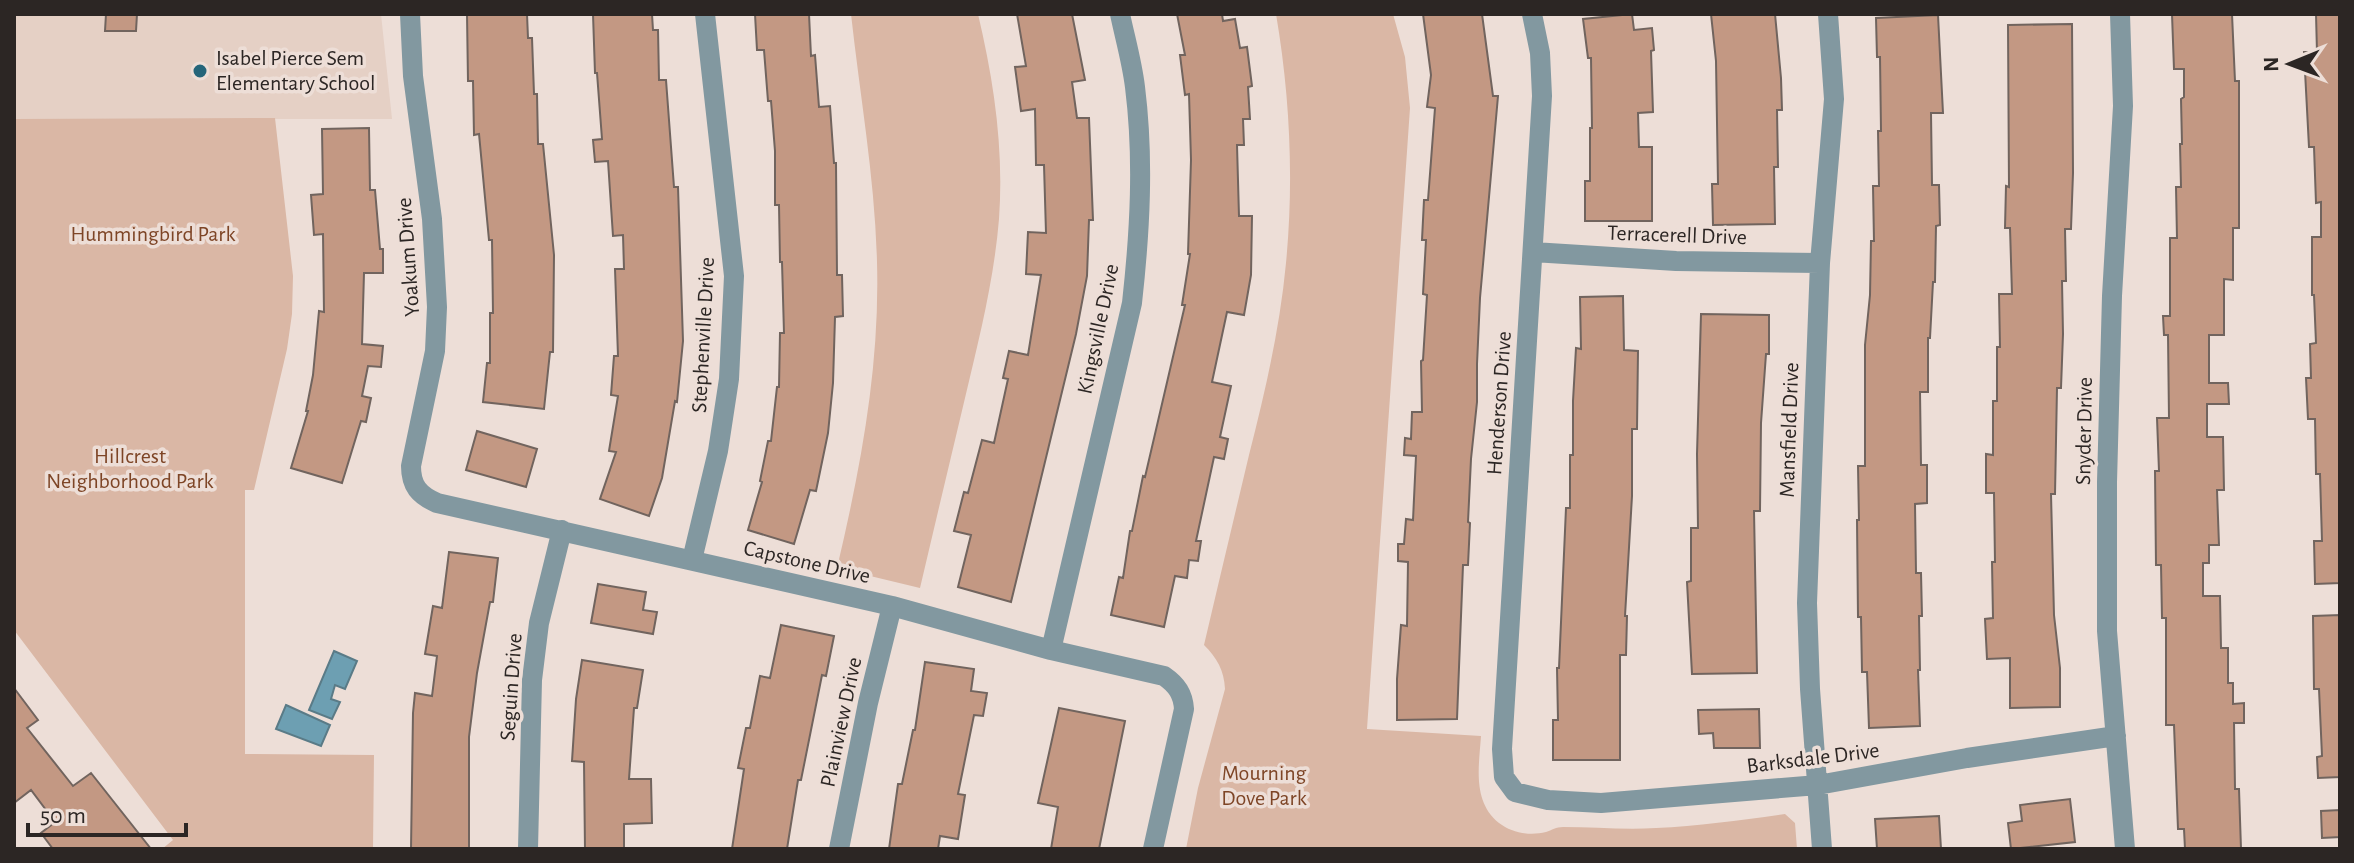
<svg xmlns="http://www.w3.org/2000/svg" width="2354" height="863" font-family="'Alegreya Sans',sans-serif">
<style>
.built{fill:#e5d0c5}
.green{fill:#dab7a5}
.water{fill:#6d9fb2;stroke:#5a7b87;stroke-width:2}
.building{fill:#c39883;stroke:#71645e;stroke-width:2}
.lines{fill:none;stroke-linecap:round;stroke-linejoin:round}
.minor{stroke:#8298a0;stroke-width:20}
.poi-dot{fill:#25657a;stroke:#edded7;stroke-width:3}
.labels{text-anchor:middle;dominant-baseline:central;stroke-width:7;stroke-linejoin:round;paint-order:stroke}
.poi-label{font-size:22px;fill:#2c2624;stroke:#edded7;text-anchor:start}
.park-label{font-size:22px;fill:#7e4526;stroke:#edded7}
.street-label{font-size:22px;fill:#2c2624;stroke:#edded7}
</style>
<rect width="100%" height="100%" fill="#edded7"/>
<path class="built" d="M14,14H381L392,119H14Z"/>
<path class="green" d="M851,14H978C994,82 1004,149 999,219C994,280 979,339 965,398C950,461 935,524 920,588L837,568C861,466 880,366 877,262C875,179 860,96 851,14Z
M1276,14H1393L1405,57L1410,108L1367,729L1481,736C1479,766 1472,801 1499,823C1512,833 1530,836 1546,832C1552,830 1556,827 1563,827C1594,827 1625,830 1656,828C1699,826 1742,820 1785,814L1795,823L1797,849H1186L1198,788L1225,689C1224,670 1217,658 1204,645C1219,581 1234,518 1249,455C1265,392 1280,328 1286,263C1294,180 1290,96 1276,14Z
M275,118L293,276L292,314L287,349L254,490H245V754L374,755L373,849H162L173,840L14,630V119Z"/>
<path class="water" d="M334,651L357,661L345,689L335,685L331,699L340,702L332,719L309,710Z
M286,705L330,725L321,746L276,729Z"/>
<path class="building" d="M106,14H137L136,31H105Z
M467,14H527L528,38H532L534,94H537L538,144H543L554,255L553,352H550L544,409L483,402L487,363H490V313H493L492,240H489L479,134L474,135L473,81H468Z
M593,14H652L653,30H658L659,80H666L674,187H678L683,341L677,402L675,401L662,478L649,516L600,499L616,452L609,451L618,396L611,395L614,356H618L615,269H624L623,235L613,236L608,161L595,162L593,140L602,139L597,73H595Z
M755,14H809L811,56L815,55L819,107L830,106L834,163H836L837,275H842L843,316L835,317L833,383L828,433L816,491L810,490L794,544L748,530L762,482L760,481L768,441H771L777,387H779L780,333H784L782,262H780L779,205H775V151L771,101H768L764,50H757Z
M1017,14H1072L1085,80L1072,82L1077,118H1089L1093,220H1089L1087,276L1076,334L1011,602L958,587L971,535L954,531L964,492L968,493L982,440L994,443L1008,379L1003,378L1009,351L1028,355L1041,275L1026,274L1028,232L1046,233L1044,165H1036L1035,109L1021,111L1015,67L1026,66Z
M1177,14H1222L1223,21L1235,19L1240,48L1247,47L1252,86L1248,87L1250,119H1243L1244,145H1237L1239,216H1252L1251,275L1244,315L1227,312L1212,382L1231,386L1220,437L1228,439L1224,459L1214,457L1196,541H1201L1198,561L1189,560L1187,578L1175,576L1164,627L1111,615L1119,577L1123,578L1130,531H1132L1143,476L1145,477L1185,305H1182L1190,254H1188L1191,160L1189,94L1185,95L1180,55H1185Z
M1423,14H1482L1493,96H1498L1480,298L1477,364V402L1471,459L1468,522L1470,523L1468,565H1463L1457,719L1397,720V679L1401,625L1407,626L1408,562L1398,561V544H1404L1406,519L1413,520L1416,456L1404,455L1405,438L1411,439L1412,412H1422L1421,361L1423,360L1427,295L1423,294L1426,240H1422L1424,200H1428L1435,108L1427,107L1431,75Z
M1632,14L1634,30L1652,28L1654,50L1651,51L1653,112L1638,113L1639,147H1652V221H1585V181H1590V128H1592L1591,58H1588L1583,19Z
M1711,14H1775L1781,78L1782,110H1777L1778,167H1774L1775,224L1713,225L1712,184H1718L1716,61Z
M2172,14H2232L2235,81H2239V228H2233V280L2224,279V335H2209V383H2228L2229,404H2207V437H2223L2224,490H2217L2219,545H2209V563H2203V596H2220L2221,648H2228V683H2233V704L2244,703V723H2234L2235,789H2239L2241,849H2185L2184,829H2178L2174,725H2166V618H2162L2161,565H2156L2155,471H2159L2157,418H2169L2168,335H2164L2163,316H2170V238H2177L2176,187H2181L2180,144H2182L2181,99L2184,97V69H2174Z
M2316,14H2340V583L2315,584L2314,541H2322L2320,474H2316L2315,419H2308L2306,378H2311L2310,344L2316,343L2314,295H2312V237H2321V202L2316,203L2314,147H2309L2304,52H2317Z
M1938,15L1943,113H1931L1932,185H1939L1940,225L1936,226L1935,282H1933L1930,338H1928V392H1920L1921,465H1927V503L1915,504L1916,573H1921L1922,616H1919L1920,670H1918L1920,726L1869,728L1867,672H1862L1861,617H1858L1857,520H1859L1858,466H1865V345L1870,295L1871,241H1874L1873,186H1879L1878,131H1881L1880,57H1877L1876,18Z
M2072,24L2073,173L2071,229H2065L2066,281H2062L2063,334L2061,388H2057L2055,494H2051L2054,615L2060,668V707L2010,708V658L1987,659L1985,619L1993,618L1992,562H1995L1994,493H1986V454L1993,455V401H1997V347H2000L1999,294H2012L2010,228H2005L2006,186L2009,187L2008,25Z
M369,128L370,190H375L380,249H383V273H364L362,344L383,346L381,367L368,366L362,396L371,398L366,422L361,421L342,483L291,468L308,411H306L313,375L319,311L324,312L323,234L314,235L311,195L323,194L322,129Z
M1623,296L1624,350L1638,351L1637,429H1632V496L1625,616H1627L1626,655H1620V760H1553V720H1558L1557,668H1559L1566,508H1570V455H1573V401L1576,348L1581,349L1580,297Z
M1701,314L1769,315V354H1766L1761,423L1760,511H1754L1757,673L1692,674L1687,582L1691,581V528H1698L1697,454Z
M477,431L537,449L526,487L466,470Z
M449,552L498,558L493,602H490L477,673L469,737V849H411L413,713L415,693L432,696L437,656L425,654L433,606L442,608Z
M598,584L646,592L643,610L657,612L653,634L591,623Z
M2340,615V777L2318,778L2317,757L2322,756L2319,689H2314L2313,616Z
M781,625L834,636L826,676L822,675L801,780H798L787,849H732L744,769L738,768L746,728H750L760,676L770,678Z
M582,660L643,670L637,708H634L629,779H651L652,823L624,824V849H585L584,762L572,761L576,699Z
M925,662L974,669L971,691L987,693L983,716L974,715L958,794L965,795L958,839L940,836L938,849H889L898,784H902L913,730H915Z
M14,688L38,720L27,728L73,786L91,773L151,849H53L41,833L55,822L31,790L14,803Z
M1059,708L1125,721L1099,849H1051L1058,807L1038,803Z
M1759,709L1760,748H1714L1713,733L1699,734L1698,710Z
M2070,799L2075,842L2011,849L2008,823L2022,821L2020,805Z
M2340,810V837L2322,838L2321,811Z
M1939,816L1941,849H1877L1875,819Z"/>
<g class="lines">
<path class="minor" d="M410,14L413,76L432,219L437,307L435,351L411,466C411,486 419,495 437,503L892,606L1051,650L1164,676C1177,685 1183,694 1184,709L1153,849
M1532,14L1540,53L1542,96L1502,749L1504,777L1515,792L1548,800L1601,803L1818,785L1967,758L2116,736
M2120,14L2123,106L2112,296L2107,482V631L2125,849
M1533,252L1676,261L1820,263
M692,560L718,451L729,379L734,276L705,14
M1051,650L1132,303C1140,231 1144,159 1135,87C1132,62 1125,38 1120,14
M528,849L532,680L539,623L562,530
M839,849L868,703L892,606
M1822,849L1810,689L1807,603L1820,263L1834,99L1828,14"/>
</g>
<circle class="poi-dot" cx="200" cy="71" r="8"/>
<g class="labels">
<g class="poi-label">
<text x="216" y="58">Isabel Pierce Sem<tspan x="216" dy="25">Elementary School</tspan></text>
</g>
<g class="park-label">
<text x="153" y="234">Hummingbird Park</text>
<text x="130" y="456">Hillcrest<tspan x="130" dy="25">Neighborhood Park</tspan></text>
<text x="1264" y="773">Mourning<tspan x="1264" dy="25">Dove Park</tspan></text>
</g>
<g class="street-label">
<text transform="translate(1677 235) rotate(2)">Terracerell Drive</text>
<text transform="translate(408 257) rotate(-94)">Yoakum Drive</text>
<text transform="translate(1098 329) rotate(-78)">Kingsville Drive</text>
<text transform="translate(703 335) rotate(-87)">Stephenville Drive</text>
<text transform="translate(1499 403) rotate(-86)">Henderson Drive</text>
<text transform="translate(1789 430) rotate(-88)">Mansfield Drive</text>
<text transform="translate(2084 431) rotate(-89)">Snyder Drive</text>
<text transform="translate(807 562) rotate(13)">Capstone Drive</text>
<text transform="translate(511 687) rotate(-86)">Seguin Drive</text>
<text transform="translate(841 722) rotate(-78)">Plainview Drive</text>
<text transform="translate(1813 758) rotate(-7)">Barksdale Drive</text>
</g>
</g>
<rect width="2354" height="863" fill="none" stroke="#2c2624" stroke-width="32"/>
<g transform="translate(2290 64) rotate(269)" stroke="#edded7" stroke-width="6" paint-order="stroke">
<path d="M0-6L14 30L0 20L-14 30Z" fill="#2c2624"/>
<text y="-12" font-size="22" font-weight="bold" text-anchor="middle" fill="#2c2624">N</text>
</g>
<path d="M28 823v12h158v-12" fill="none" stroke="#2c2624" stroke-width="4"/>
<text x="40" y="823" font-size="24" fill="#2c2624" stroke="#edded7" stroke-width="6" paint-order="stroke">50 m</text>
</svg>
